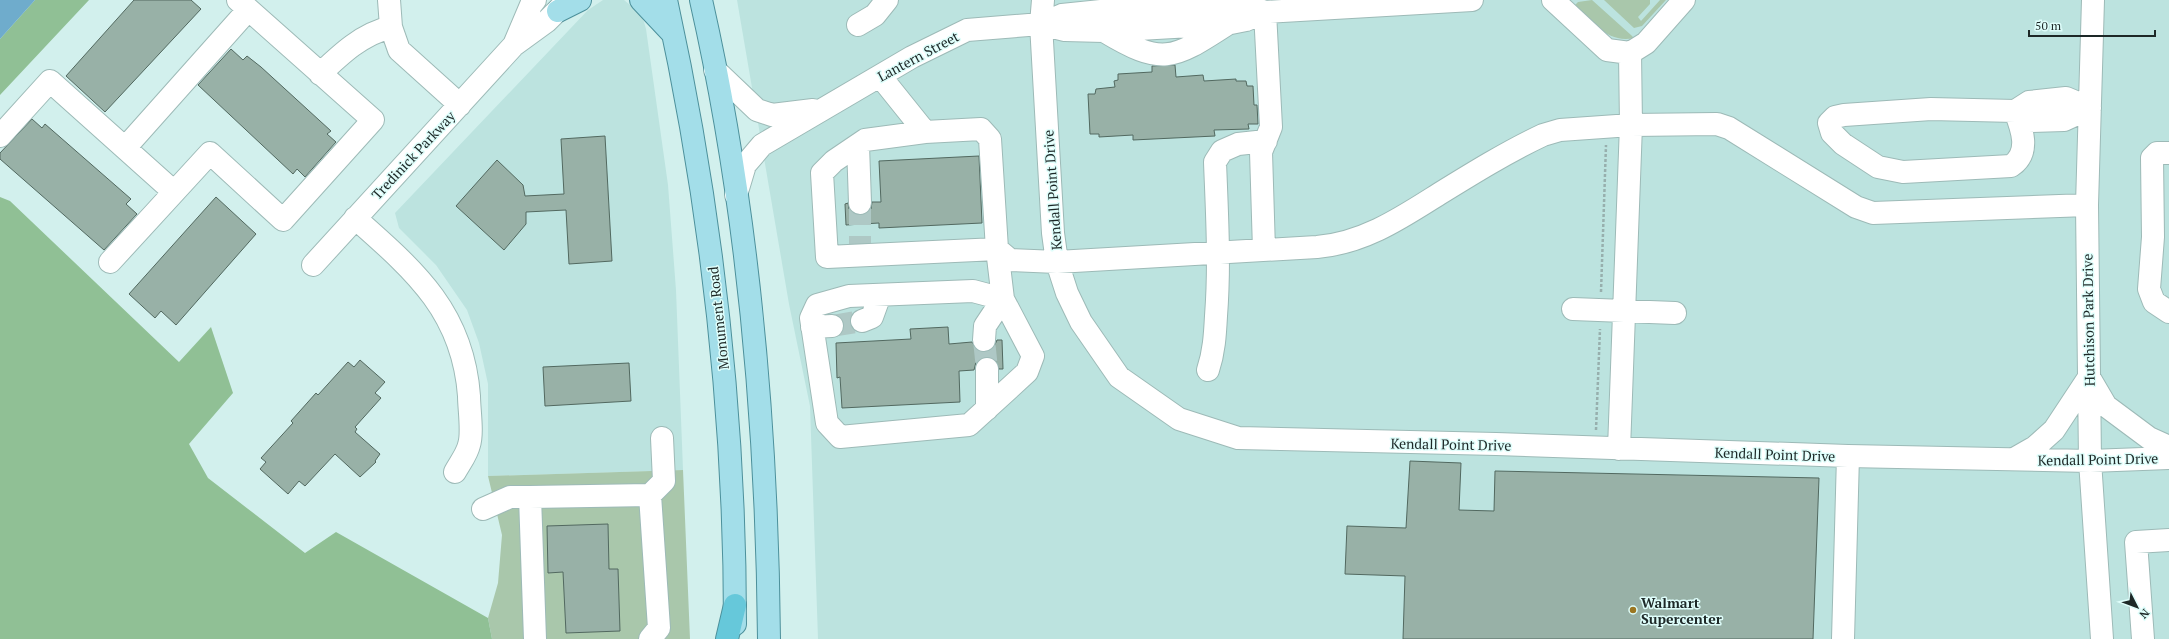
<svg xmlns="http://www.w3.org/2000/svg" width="2169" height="639" font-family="'PT Serif',serif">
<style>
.built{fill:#bce3df}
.green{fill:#a9c7ab}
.forest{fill:#90c095}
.water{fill:#6faccc}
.building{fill:#98b1a7;stroke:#526960}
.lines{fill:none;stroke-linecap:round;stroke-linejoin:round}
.minor-tunnel{stroke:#aec8c5;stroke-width:22;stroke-dasharray:22 11;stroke-linecap:butt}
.minor-casing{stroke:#9dbab7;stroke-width:24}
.major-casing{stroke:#4c909b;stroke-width:24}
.highway-casing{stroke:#4c909b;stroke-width:24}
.path{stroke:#97afad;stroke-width:2.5;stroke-dasharray:3 2;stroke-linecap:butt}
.minor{stroke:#fff;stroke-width:22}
.major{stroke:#a3dee9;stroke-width:22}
.highway{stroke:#66c8da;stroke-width:22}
.poi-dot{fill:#9b7621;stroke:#dffefb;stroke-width:1.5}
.labels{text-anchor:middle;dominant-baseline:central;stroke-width:3;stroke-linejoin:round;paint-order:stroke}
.street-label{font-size:14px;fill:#1d2827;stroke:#dffefb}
.poi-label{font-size:14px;font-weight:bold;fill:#1d2827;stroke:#dffefb;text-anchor:start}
</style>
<rect width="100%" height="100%" fill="#d2f0ed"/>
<path class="built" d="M603,0H624L642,15L646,29L668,185L676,290L683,470L488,476V384L479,343L467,310L436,265L399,228L395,213L588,10Z
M737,0H2169V639H818L810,406L789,304Z"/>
<path class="green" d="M1592,0L1631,35L1634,38C1608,44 1592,21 1575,5L1578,2Z
M1604,0H1650V4L1638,17L1641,21L1660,0H1666L1642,26L1634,28Z
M683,470L690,639H492L488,618L498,583L502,535L488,476Z"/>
<path class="forest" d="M35,0H89L0,95V39Z
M0,197L10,201L179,362L211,327L233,393L189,444L208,478L305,553L336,532L488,618L492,639H0Z"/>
<path class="water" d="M0,0H35L0,39Z"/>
<path class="building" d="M134,0H191L201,9L105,112L66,76Z
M231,49L243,60L247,56L261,67L331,131L327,134L336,142L305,177L297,169L293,174L198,85Z
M1175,65L1176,77L1203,75L1204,81L1236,79V81H1246L1247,86H1253L1254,105H1257L1258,124H1248L1249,129L1214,130L1215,136L1133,140V135L1099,137V134H1090L1088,94H1095L1096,89L1115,87L1114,81L1118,80V74L1152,72V66Z
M32,119L42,128L45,124L131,199L126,204L137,214L104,250L0,159V153Z
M605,136L612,261L569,264L566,210L526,212V224L504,250L456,206L497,160L523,185L525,196L564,194L561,139Z
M979,156L982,223L879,228V223L846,225L845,204L848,203L849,209L854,214L861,215L871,209L872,202H881L879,161Z
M216,197L256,234L176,325L161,311L155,318L129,294Z
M948,327L949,344L972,342L977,350L983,352L989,351L994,347L997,340H1002L1003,369H999L994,358L987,357L976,362L974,370L959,371L960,402L842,408L840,377L837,378L836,343L911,339L910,329Z
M360,360L385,382L375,393L381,398L355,427L357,429L355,432L380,454L375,461L376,462L360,477L335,454L305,486L299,481L288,494L260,469L266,462L261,458L293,423L291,421L316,393L318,395L348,362L354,367Z
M629,363L631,401L545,406L543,367Z
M1410,461L1461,463L1459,510L1494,511L1495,471L1819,478L1813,639H1403L1405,576L1345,574L1347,526L1406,528Z
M608,524L609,569H618L620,631L566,633L563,572L548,573L547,526Z"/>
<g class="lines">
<path class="minor-tunnel" d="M860,203V255
M832,326L862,321
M984,340L987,369"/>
<g class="minor-casing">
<path id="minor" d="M389,0L391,27L399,50L460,105
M1043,0L1041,24L1053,233L1057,262L1067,293L1081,322L1119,377L1179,419L1238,438L1496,444L1848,456L2090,461L2169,458
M1553,0L1607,50L1630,53L1646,43L1684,0
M2093,0L2087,205L2090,461L2102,639
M1041,24L1065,30L1104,31L1226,24L1246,20L1265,12L1472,0
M858,25L875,15L887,0
M1104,31C1162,66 1172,60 1226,25
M514,45L531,5L535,0
M715,70L757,110L772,115L813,110
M320,74C341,54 362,34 391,27
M880,76L925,132L981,129L990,139L997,249L1010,260L1057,262L1317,247C1364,243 1401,218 1439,194C1473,173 1507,152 1543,135L1560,130L1631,125L1717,124L1729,128L1856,207L1873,213L2087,205
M2066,98L2090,108L2064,120L2029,121L2015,111L2029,102Z
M1931,109L2015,111C2022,129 2031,153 2011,166L1903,172L1878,167L1843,144L1832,133L1829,123L1835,117L1844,115Z
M925,132L865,140L834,161L822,173L827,257L997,249L1003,299L1033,356L1027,372L969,425L840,437L827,423L811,318L817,305L849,296L973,291L1003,299L985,326L984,340
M0,136L50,81L174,192
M858,145L860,203
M125,148L248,10
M2169,153H2157L2152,158L2153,237L2149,289L2154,302L2169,312
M736,195L745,165L762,145L912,57L967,30L1041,24L1062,15L1101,11L1227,5L1249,6L1265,12
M355,218C415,271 463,312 469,396C469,409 473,433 469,445C467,454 460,463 455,472
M1264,250L1261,152L1271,127L1265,12
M110,262L210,153L283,220L373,120L238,0
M313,265L514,45L547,21L568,0
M1573,309L1675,313
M862,321L872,317L880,295
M812,327L832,326
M987,369V409
M1208,370C1214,352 1215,335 1216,316C1220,264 1217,214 1215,162L1222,151L1238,144L1266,141
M1619,449L1631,125L1630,53
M2014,459L2035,447L2054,430L2089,377L2106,406L2149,438L2169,447
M530,497L650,495
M483,509L510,497H530L535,639
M650,639L659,628L650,495L664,481L662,438
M1843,639L1848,456
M2143,639L2136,542L2169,540"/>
</g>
<g class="major-casing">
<path id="major" d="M641,0L673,34
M666,0C711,205 735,414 735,624
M701,0C748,207 767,427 769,639
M558,11L580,0"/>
</g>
<g class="highway-casing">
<path id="highway" d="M727,639L735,605"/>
</g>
<path class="path" d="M1601,292L1606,145
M1596,430L1600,329"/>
<use href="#minor" class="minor"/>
<use href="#major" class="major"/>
<use href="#highway" class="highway"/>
</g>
<circle class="poi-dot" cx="1633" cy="610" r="4"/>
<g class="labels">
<g class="street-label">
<text transform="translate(918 56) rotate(-28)">Lantern Street</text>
<text transform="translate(413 155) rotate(-47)">Tredinick Parkway</text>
<text transform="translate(1052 190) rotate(-94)">Kendall Point Drive</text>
<text transform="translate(718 318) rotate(-96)">Monument Road</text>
<text transform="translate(2088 320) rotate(-91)">Hutchison Park Drive</text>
<text transform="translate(1451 444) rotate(1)">Kendall Point Drive</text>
<text transform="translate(1775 454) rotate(2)">Kendall Point Drive</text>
<text transform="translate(2098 459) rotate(-1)">Kendall Point Drive</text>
</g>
<g class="poi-label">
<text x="1641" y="602">Walmart<tspan x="1641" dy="16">Supercenter</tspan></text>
</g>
</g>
<g transform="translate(2137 607) rotate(132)" stroke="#dffefb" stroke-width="3" paint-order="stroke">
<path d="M0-3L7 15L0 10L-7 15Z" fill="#1d2827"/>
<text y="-6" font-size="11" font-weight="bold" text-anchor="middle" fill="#1d2827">N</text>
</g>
<path d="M2029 30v6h126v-6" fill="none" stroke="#1d2827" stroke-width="2"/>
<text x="2035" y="30" font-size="12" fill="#1d2827" stroke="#dffefb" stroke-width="3" paint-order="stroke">50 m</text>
</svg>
